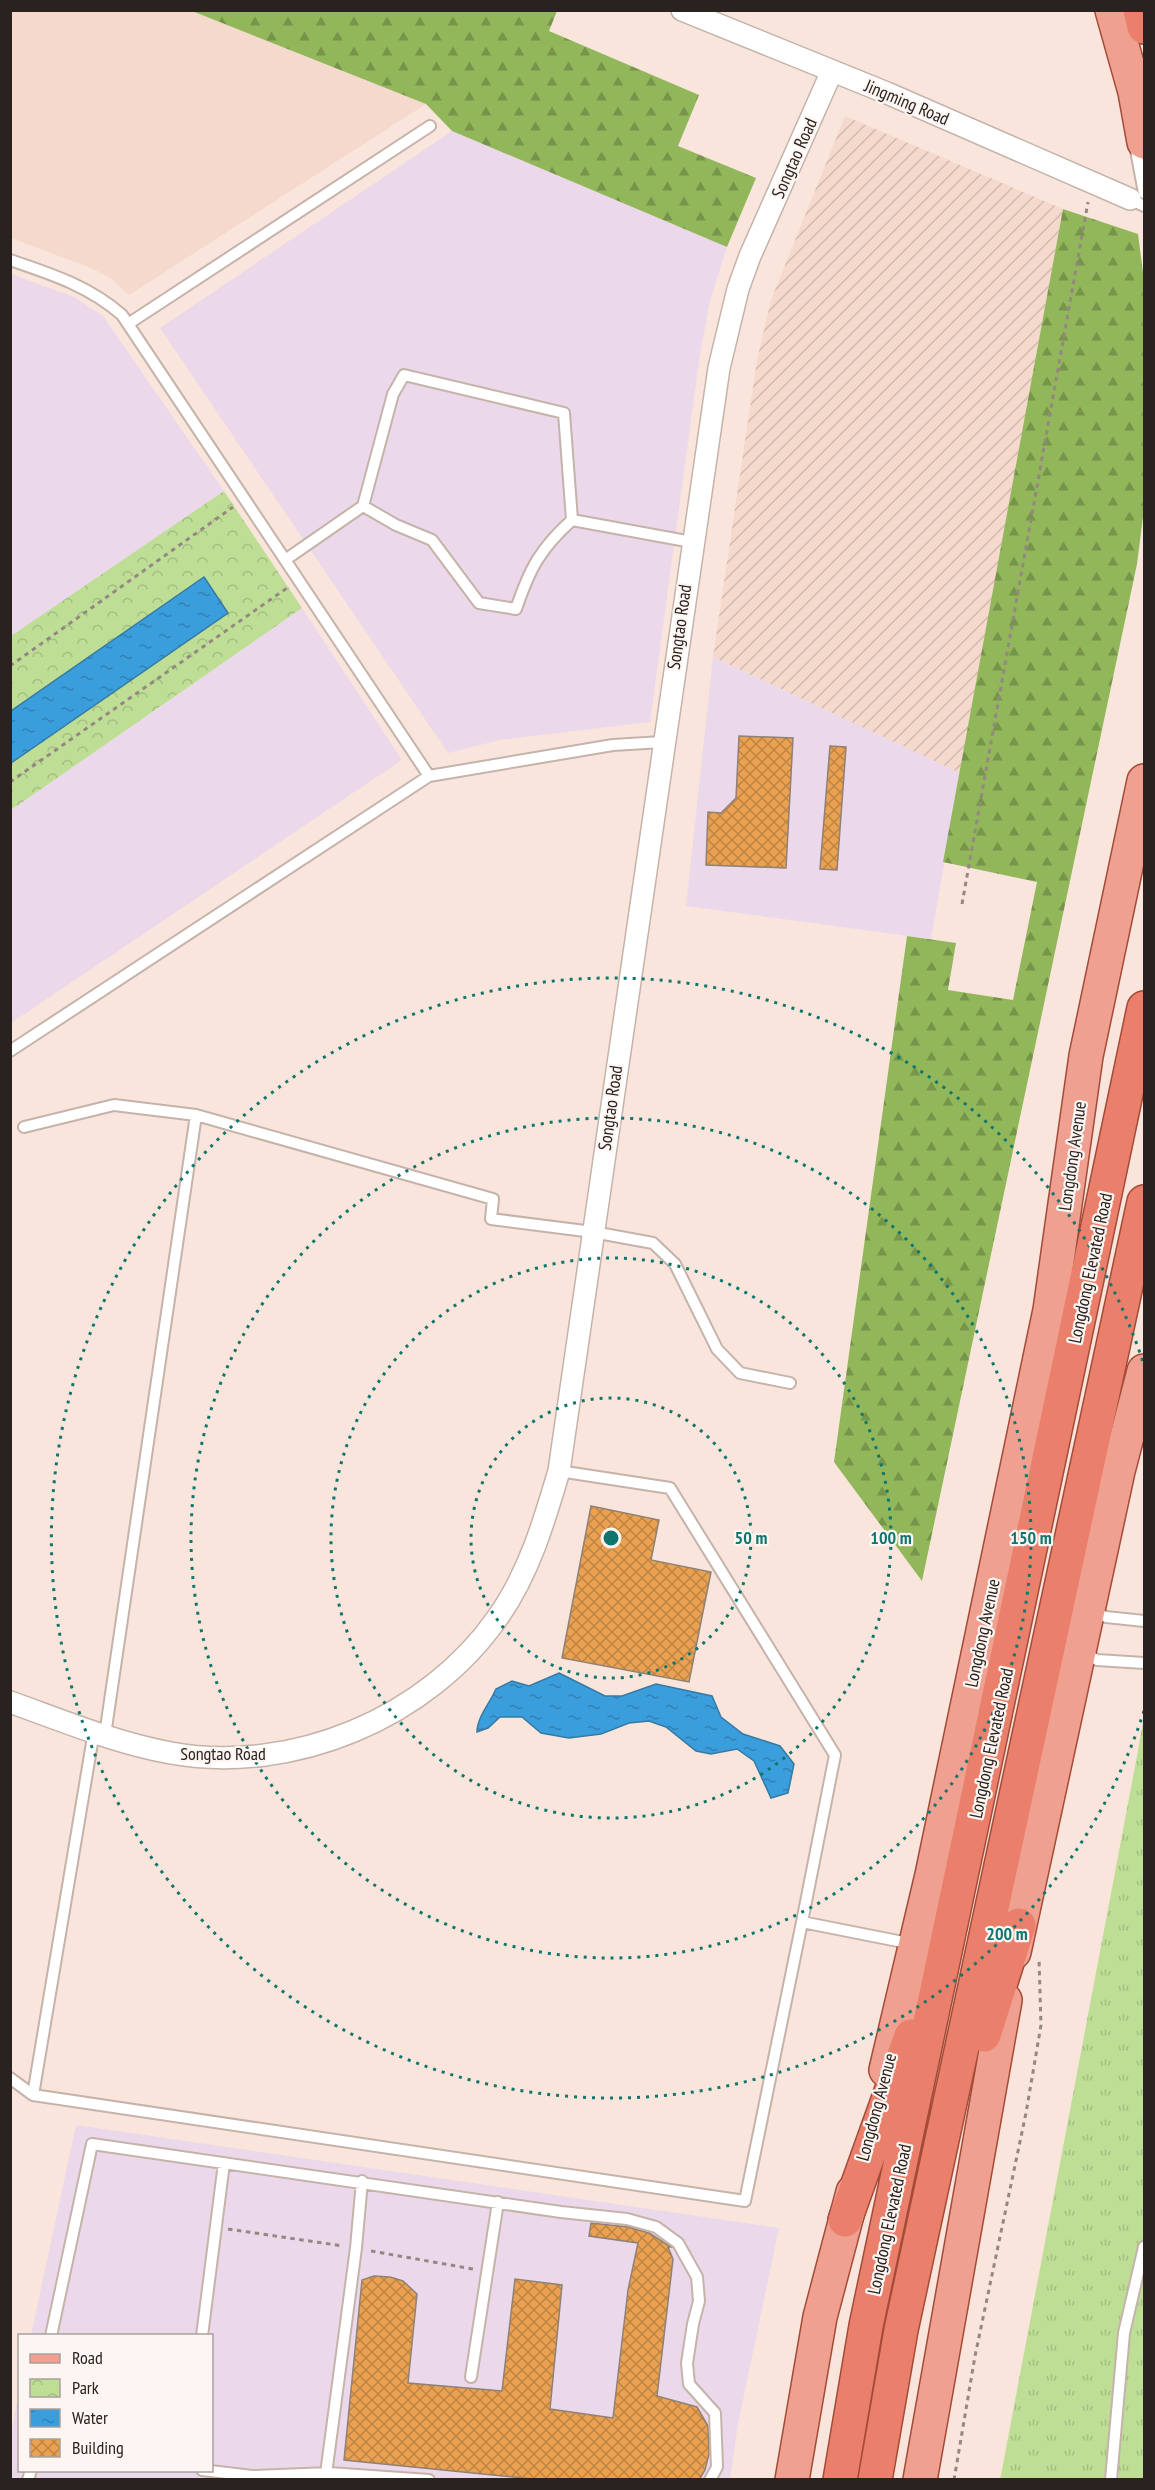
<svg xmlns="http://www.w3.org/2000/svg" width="1155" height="2490" font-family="'PT Sans Narrow',sans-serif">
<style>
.commercial{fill:#ebd9eb}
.industrial{fill:url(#industrial-furrows)}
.built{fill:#f4d9cc}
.grass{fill:url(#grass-tufts)}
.forest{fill:url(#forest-firs)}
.park{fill:url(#park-crowns)}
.water{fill:url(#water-ripples);stroke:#3679a3;stroke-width:1.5}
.building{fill:url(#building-cross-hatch);stroke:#8f8175;stroke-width:1.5}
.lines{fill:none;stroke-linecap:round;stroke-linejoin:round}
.service-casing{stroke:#c5b3aa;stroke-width:14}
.minor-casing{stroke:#c5b3aa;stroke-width:24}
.primary-casing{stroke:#a34b38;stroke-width:36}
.trunk-casing{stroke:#a34b38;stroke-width:36}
.path{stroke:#958781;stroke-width:3;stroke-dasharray:4.5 4.5;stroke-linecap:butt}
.service{stroke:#fff;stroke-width:10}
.minor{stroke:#fff;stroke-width:21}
.primary{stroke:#efa090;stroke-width:33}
.trunk{stroke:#ea806b;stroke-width:33}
.ring{fill:none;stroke:#0f766e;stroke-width:3;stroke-dasharray:3 6}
.labels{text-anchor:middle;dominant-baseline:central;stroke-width:4.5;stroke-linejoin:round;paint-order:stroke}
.street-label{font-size:18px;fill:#29221e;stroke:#fdf5f1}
.centre{fill:#0f766e;stroke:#fdf5f1;stroke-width:3}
.ring-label{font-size:18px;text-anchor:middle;font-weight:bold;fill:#0f766e;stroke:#fdf5f1;stroke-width:4.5;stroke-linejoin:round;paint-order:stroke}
</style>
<defs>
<pattern id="industrial-furrows" width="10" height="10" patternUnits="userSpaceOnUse" patternTransform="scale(1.5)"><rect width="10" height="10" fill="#f4d9cc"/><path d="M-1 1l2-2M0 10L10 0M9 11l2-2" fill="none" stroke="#d1baaf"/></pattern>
<pattern id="grass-tufts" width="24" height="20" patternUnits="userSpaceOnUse" patternTransform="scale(1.5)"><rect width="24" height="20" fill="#bede96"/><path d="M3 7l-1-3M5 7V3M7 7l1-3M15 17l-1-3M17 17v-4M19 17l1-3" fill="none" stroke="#a3be81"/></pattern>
<pattern id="forest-firs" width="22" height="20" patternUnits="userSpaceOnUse" patternTransform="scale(1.5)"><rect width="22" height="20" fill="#91b75a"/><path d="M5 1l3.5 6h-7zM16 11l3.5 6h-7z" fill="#76944a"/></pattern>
<pattern id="park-crowns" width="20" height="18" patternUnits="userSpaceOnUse" patternTransform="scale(1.5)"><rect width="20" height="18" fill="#bede96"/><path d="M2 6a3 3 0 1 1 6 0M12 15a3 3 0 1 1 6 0" fill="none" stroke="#a3be81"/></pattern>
<pattern id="water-ripples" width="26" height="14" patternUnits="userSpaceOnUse" patternTransform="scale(1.5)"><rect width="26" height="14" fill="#3b9edc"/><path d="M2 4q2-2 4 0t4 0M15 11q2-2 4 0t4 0" fill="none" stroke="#3280b2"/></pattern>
<pattern id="building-cross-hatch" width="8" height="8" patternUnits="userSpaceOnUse" patternTransform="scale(1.5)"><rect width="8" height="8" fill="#eaa252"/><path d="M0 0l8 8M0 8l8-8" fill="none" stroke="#be8443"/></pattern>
</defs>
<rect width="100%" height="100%" fill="#f9e5dc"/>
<path class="commercial" d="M452,131L727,247L710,301L700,354L650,722L500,740L448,753L160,328Z
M11,274L74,297L103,316L224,491L11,640Z
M302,608L402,760L11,1023V810Z
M713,657L960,773L931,939L686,906Z
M76,2125L779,2228L738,2424L730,2479L11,2480V2434L19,2391L20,2470H212V2336L31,2335Z"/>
<path class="industrial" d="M845,116L1063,209L960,773L713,657L757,360L771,300Z"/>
<path class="built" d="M10,11H192L426,104L129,295L111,278L91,268L11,238Z"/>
<path class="grass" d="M1144,1717V2479L1000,2480L1137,1756Z"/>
<path class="forest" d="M192,11H557L549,31L699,95L678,146L756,178L727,247L452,131L426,104Z
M1063,209L1138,234L1144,280V509L1137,564L922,1581L834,1462L907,936L956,943L948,990L1013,1000L1037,882L943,862Z"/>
<path class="park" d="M224,491L302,608L11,810V636Z"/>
<path class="water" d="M204,577L228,613L11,763V711Z
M559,1673L605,1696H622L656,1684L712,1696L721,1717L743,1734L780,1746L794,1764L788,1793L771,1798L754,1761L737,1749L711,1754L696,1751L666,1727L649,1721L629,1723L601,1734L569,1738L541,1733L522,1717H500L488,1728L477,1732C477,1717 490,1703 496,1689L512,1681L529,1686Z"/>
<path class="building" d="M739,736L793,738L786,868L706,865L708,812L721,813L736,798Z
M830,746L846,747L837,870L820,869Z
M591,1506L659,1520L651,1560L711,1572L689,1682L562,1658Z
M591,2223L628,2227L649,2233L671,2247H668L673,2259L657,2396L697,2407L708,2426L709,2454L705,2470L699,2480H543L344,2460L362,2280L374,2276L390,2277L403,2281L417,2294L408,2383L502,2391L515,2279L562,2285L550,2409L613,2418L628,2290L638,2243L589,2236Z"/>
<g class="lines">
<g class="service-casing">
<path id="service" d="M1135,145L1144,193
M1130,199L1144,206
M10,260C51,274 89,286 122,315L429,776
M128,324L430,126
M572,520C540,549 530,568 516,609L479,603L432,540L396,525L363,506L393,394L404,375L564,413L572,520L692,542
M285,560L363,506
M10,1051L429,776L613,745L662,742
M24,1127L114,1105L196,1115
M559,1471L670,1488L835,1755L802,1922L913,1944
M1092,1611L1106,1617L1144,1621
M1083,1652L1097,1660L1144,1663
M94,1731L33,2095L745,2201L802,1922
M105,1735L196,1115L493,1199L491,1219L593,1232L653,1243L675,1264L717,1349L740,1373L790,1383
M10,2078L33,2095
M51,2336L92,2144L561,2212L627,2219L656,2227L678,2243L697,2277L699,2301L693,2324L687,2363L689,2384L715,2413L717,2467L710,2480
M202,2336L224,2163
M471,2377L498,2202
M202,2470L252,2476L329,2473L429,2480
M326,2474L356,2248L362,2181
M28,2480L31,2470
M1111,2480L1124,2333L1144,2247"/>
</g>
<g class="minor-casing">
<path id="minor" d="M682,10L887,93L1130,199
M10,1702C63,1721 116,1743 171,1753C292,1775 428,1718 498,1617C529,1573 544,1522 559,1471L719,368L738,289L750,256L832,71"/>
</g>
<g class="primary-casing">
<path id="primary" d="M1112,10L1135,92L1144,142
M1014,1952L1118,1471L1144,1371
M886,2070L932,1875L1050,1310L1086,1056L1144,781
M792,2480L820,2317L853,2192
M920,2480L1005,2000"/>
</g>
<g class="trunk-casing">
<path id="trunk" d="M1140,10L1144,27
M984,2035L1019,1925
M845,2220L911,2036
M840,2480L866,2326L1144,1008
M875,2480L901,2330L1144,1202"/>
</g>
<path class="path" d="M10,666L233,507
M10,782L287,588
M962,904L1088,202
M228,2229L343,2246
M371,2251L473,2269
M954,2480L975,2356L1026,2113L1041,2025L1039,1959"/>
<use href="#service" class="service"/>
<use href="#minor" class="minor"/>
<use href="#primary" class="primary"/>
<use href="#trunk" class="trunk"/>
</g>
<g class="ring">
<circle cx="611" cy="1538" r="140"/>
<circle cx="611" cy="1538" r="280"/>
<circle cx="611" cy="1538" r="420"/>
<path d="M1144 1711A560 560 0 1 1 1144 1365"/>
</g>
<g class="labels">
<g class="street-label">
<text transform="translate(907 102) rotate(23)">Jingming Road</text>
<text transform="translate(794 158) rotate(-66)">Songtao Road</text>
<text transform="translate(679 627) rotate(-82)">Songtao Road</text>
<text transform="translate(610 1108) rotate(-82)">Songtao Road</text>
<text transform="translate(1072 1156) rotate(-82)">Longdong Avenue</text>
<text transform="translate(1090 1268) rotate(-78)">Longdong Elevated Road</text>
<text transform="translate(982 1633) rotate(-78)">Longdong Avenue</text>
<text transform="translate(991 1743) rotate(-78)">Longdong Elevated Road</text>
<text x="223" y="1753">Songtao Road</text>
<text transform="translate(876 2107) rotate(-75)">Longdong Avenue</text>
<text transform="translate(889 2219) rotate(-78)">Longdong Elevated Road</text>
</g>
</g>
<circle cx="611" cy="1538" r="9" class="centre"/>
<g class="ring-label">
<text x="751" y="1544">50 m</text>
<text x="891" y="1544">100 m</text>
<text x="1031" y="1544">150 m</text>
<text x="1007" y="1940">200 m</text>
</g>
<rect width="1155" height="2490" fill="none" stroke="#29221e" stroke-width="24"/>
<rect x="18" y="2334" width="195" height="138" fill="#fdf5f1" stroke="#a8a19d" stroke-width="1.5"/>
<rect x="30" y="2354" width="30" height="9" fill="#efa090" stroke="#a8a19d" stroke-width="1.5"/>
<text x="72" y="2364" font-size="18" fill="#29221e">Road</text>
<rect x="30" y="2379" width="30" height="18" fill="url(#park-crowns)" stroke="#a8a19d" stroke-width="1.5"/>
<text x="72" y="2394" font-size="18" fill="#29221e">Park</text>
<rect x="30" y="2409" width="30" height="18" fill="url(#water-ripples)" stroke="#a8a19d" stroke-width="1.5"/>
<text x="72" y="2424" font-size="18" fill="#29221e">Water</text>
<rect x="30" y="2439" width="30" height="18" fill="url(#building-cross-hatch)" stroke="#a8a19d" stroke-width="1.5"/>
<text x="72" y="2454" font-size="18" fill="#29221e">Building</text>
</svg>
